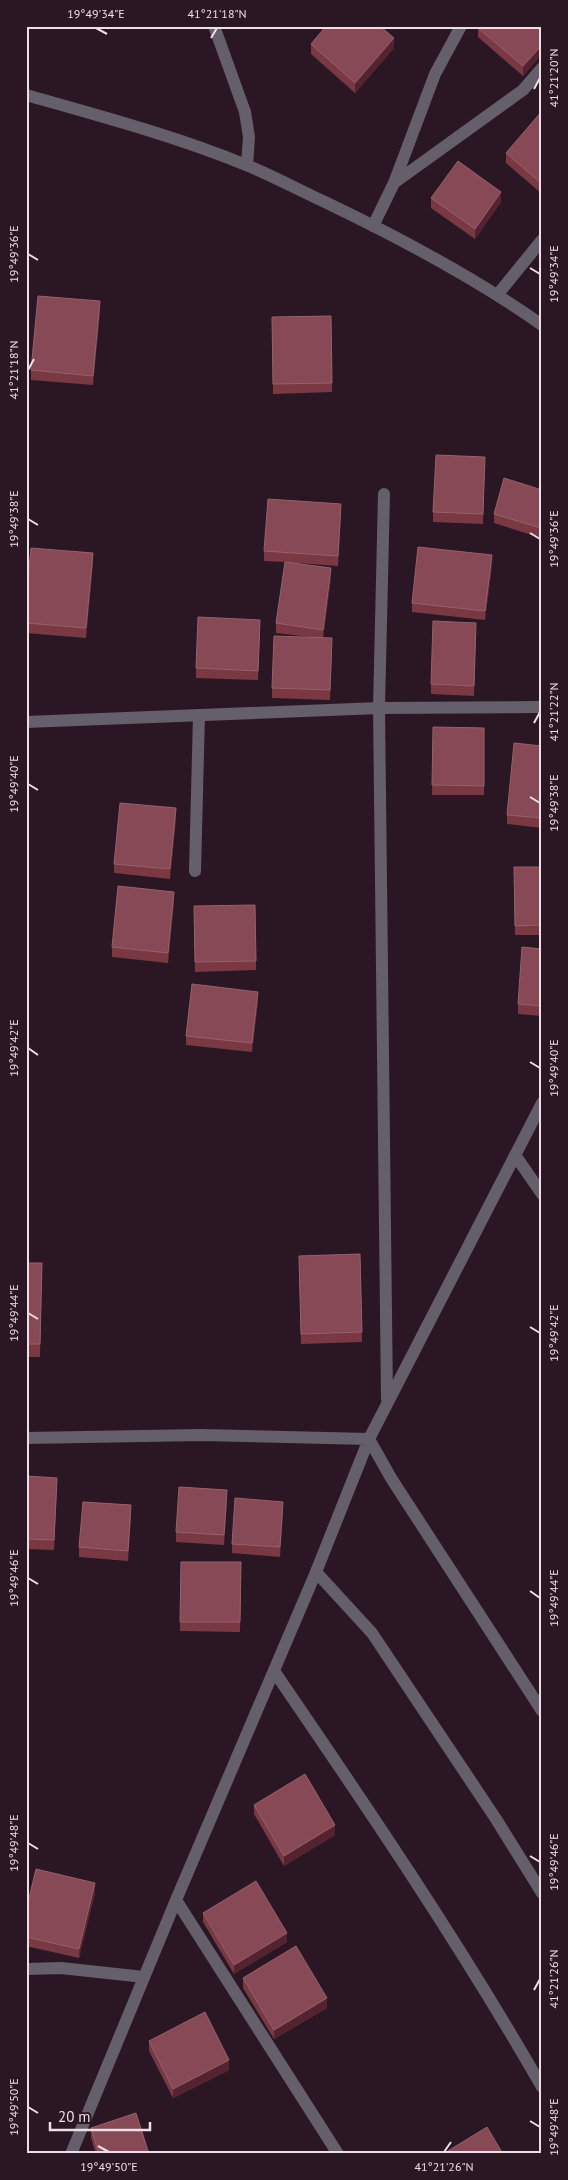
<svg xmlns="http://www.w3.org/2000/svg" width="568" height="2180" font-family="'PT Sans',sans-serif">
<style>
.lines{fill:none;stroke-linecap:round;stroke-linejoin:round}
.service{stroke:#645f6a;stroke-width:12}
.minor{stroke:#645f6a;stroke-width:12}
.wall{fill:#7a3843}
.shaded-wall{fill:#55232f}
.building{fill:#864955;stroke:#96616c}
.ticks{fill:none;stroke:#eddee7;stroke-width:2}
.neatline{fill:none;stroke:#eddee7;stroke-width:2}
.ticks-label{font-size:12px;text-anchor:middle;fill:#eddee7}
</style>
<rect width="100%" height="100%" fill="#2b1624"/>
<g class="lines">
<path class="service" d="M195,871L199,715
M515,1155L542,1194
M369,1439L391,1478L542,1711
M316,1572L372,1633L496,1819L542,1893
M274,1671C367,1807 460,1944 542,2087
M26,1969L61,1968L144,1977"/>
<path class="minor" d="M214,26L245,112L249,137L247,165
M26,95C100,116 175,136 246,165C273,176 299,190 325,202C400,238 474,277 542,325
M394,183L523,90L542,68
M373,226L394,183L435,74L461,26
M498,294L542,240
M384,494L379,708L387,1399
M26,722L379,708L542,707
M26,1438L201,1435L369,1439
M176,1900L338,2154
M71,2154L176,1900L316,1572L369,1439L542,1103"/>
</g>
<path class="wall" d="M542,26V54L523,76L478,37V28Z
M311,44L394,48L355,93L311,54Z
M542,111V194L506,163V153Z
M431,198L501,202L475,239L431,208Z
M100,311L93,385L31,380V370Z
M331,316L332,392L273,394L272,317Z
M485,457L483,524L433,522V512Z
M542,490V534L541,538L494,523V514Z
M341,514L338,566L297,563L331,578L323,638L332,648L330,700L272,698V688L310,637L276,633V623L285,562L264,561V551Z
M93,563L86,638L26,633V598Z
M492,565L485,620L412,612V603Z
M476,623L474,696L431,694V684Z
M260,630L258,680L196,678V668Z
M433,727L484,728V795H432Z
M542,746V828L507,824V815Z
M176,818L170,879L114,873V864Z
M514,867H542V935H515Z
M174,901L168,963L112,957V947Z
M194,906L256,961V970L195,972Z
M542,949V1016L518,1014V1004Z
M258,1001L252,1052L186,1045V1036Z
M360,1254L362,1342L301,1344L299,1256Z
M26,1263H42L40,1357H26Z
M26,1476L57,1487L54,1550L26,1549Z
M227,1500L224,1545L176,1542V1532Z
M283,1511L280,1557L232,1553V1544Z
M131,1515L128,1561L79,1557V1547Z
M181,1562H241L240,1632L180,1631Z
M254,1805L335,1835L284,1866L254,1814Z
M95,1893L79,1958L26,1946V1911Z
M203,1913L287,1942L234,1974L203,1922Z
M243,1978L327,2008L274,2039L243,1988Z
M149,2041L229,2070L173,2098L149,2051Z
M91,2128L149,2154H96L91,2138Z"/>
<path class="shaded-wall" d="M394,38V48L355,93V83Z
M542,45V54L523,76V66Z
M501,192V202L475,239V229Z
M100,301V311L93,385V376Z
M341,504V514L338,566V556Z
M542,525V534L541,538V528Z
M93,553V563L86,638V628Z
M492,555V565L485,620V611Z
M331,568V578L323,639V630Z
M176,808V818L170,879V869Z
M174,892V901L168,963V953Z
M258,992V1001L252,1052V1043Z
M227,1490V1500L224,1545V1535Z
M283,1502V1511L280,1557V1547Z
M131,1505V1515L128,1561V1551Z
M335,1825V1835L284,1866V1856Z
M95,1883V1893L79,1958V1949Z
M287,1933V1942L234,1974V1965Z
M327,1998V2008L274,2039V2030Z
M229,2060V2070L173,2098V2089Z"/>
<path class="building" d="M326,26H380L394,38L355,83L311,44Z
M480,26H542V45L523,66L478,28Z
M542,111V184L506,153Z
M458,161L501,192L475,229L431,198Z
M38,296L100,301L93,376L31,370Z
M331,316L332,383L273,384L272,317Z
M436,455L485,457L483,514L433,512Z
M504,478L542,490V525L541,528L494,514Z
M268,499L341,504L338,556L264,551Z
M418,547L492,555L485,611L412,603Z
M31,548L93,553L86,628L26,623V598Z
M285,562L331,568L323,630L276,623Z
M198,617L260,620L258,671L196,668Z
M433,621L476,623L474,686L431,684Z
M274,636L332,638L330,690L272,688Z
M433,727L484,728V786L432,785Z
M514,743L542,746V818L507,815Z
M120,803L176,808L170,869L114,864Z
M514,867H542V925L515,926Z
M118,886L174,892L168,953L112,947Z
M255,905L256,961L195,962L194,906Z
M522,947L542,949V1006L518,1004Z
M192,984L258,992L252,1043L186,1036Z
M360,1254L362,1332L301,1334L299,1256Z
M26,1263H42L40,1344H26Z
M26,1476L57,1478L54,1540L26,1539Z
M179,1487L227,1490L224,1535L176,1532Z
M235,1498L283,1502L280,1547L232,1544Z
M83,1502L131,1505L128,1551L79,1547Z
M181,1562H241L240,1622H180Z
M305,1774L335,1825L284,1856L254,1805Z
M36,1869L95,1883L79,1949L26,1937V1911Z
M256,1881L287,1933L234,1965L203,1913Z
M296,1946L327,1998L274,2030L243,1978Z
M205,2012L229,2060L173,2089L149,2041Z
M136,2113L149,2154H99L91,2128Z
M487,2127L503,2154H443Z"/>
<path class="ticks" d="M96,28L107,34M211,38L217,28M534,89L540,78M28,254L38,260M530,268L540,274M28,370L34,359M28,519L38,525M530,533L540,539M534,723L540,712M28,784L38,790M530,797L540,803M28,1048L38,1055M530,1062L540,1068M28,1313L38,1319M530,1327L540,1333M28,1578L38,1584M530,1591L540,1598M28,1843L38,1849M530,1856L540,1862M534,1990L540,1979M28,2107L38,2113M530,2121L540,2127M98,2146L109,2152M444,2152L451,2142"/>
<rect width="568" height="2180" fill="none" stroke="#2b1624" stroke-width="55"/>
<path d="M50 2122v8h100v-8" fill="none" stroke="#eddee7" stroke-width="2.5"/>
<text x="58" y="2122" font-size="15" fill="#eddee7" stroke="#2b1624" stroke-width="4" paint-order="stroke">20 m</text>
<rect x="28" y="28" width="512" height="2124" class="neatline"/>
<g class="ticks-label">
<text x="96" y="18">19°49'34"E</text>
<text x="217" y="18">41°21'18"N</text>
<text transform="translate(554 78) rotate(-90)" y="4">41°21'20"N</text>
<text transform="translate(14 254) rotate(-90)" y="4">19°49'36"E</text>
<text transform="translate(554 274) rotate(-90)" y="4">19°49'34"E</text>
<text transform="translate(14 370) rotate(-90)" y="4">41°21'18"N</text>
<text transform="translate(14 519) rotate(-90)" y="4">19°49'38"E</text>
<text transform="translate(554 539) rotate(-90)" y="4">19°49'36"E</text>
<text transform="translate(554 712) rotate(-90)" y="4">41°21'22"N</text>
<text transform="translate(14 784) rotate(-90)" y="4">19°49'40"E</text>
<text transform="translate(554 803) rotate(-90)" y="4">19°49'38"E</text>
<text transform="translate(14 1048) rotate(-90)" y="4">19°49'42"E</text>
<text transform="translate(554 1068) rotate(-90)" y="4">19°49'40"E</text>
<text transform="translate(14 1313) rotate(-90)" y="4">19°49'44"E</text>
<text transform="translate(554 1333) rotate(-90)" y="4">19°49'42"E</text>
<text transform="translate(14 1578) rotate(-90)" y="4">19°49'46"E</text>
<text transform="translate(554 1598) rotate(-90)" y="4">19°49'44"E</text>
<text transform="translate(14 1843) rotate(-90)" y="4">19°49'48"E</text>
<text transform="translate(554 1862) rotate(-90)" y="4">19°49'46"E</text>
<text transform="translate(554 1979) rotate(-90)" y="4">41°21'26"N</text>
<text transform="translate(14 2107) rotate(-90)" y="4">19°49'50"E</text>
<text transform="translate(554 2127) rotate(-90)" y="4">19°49'48"E</text>
<text x="109" y="2171">19°49'50"E</text>
<text x="444" y="2171">41°21'26"N</text>
</g>
</svg>
